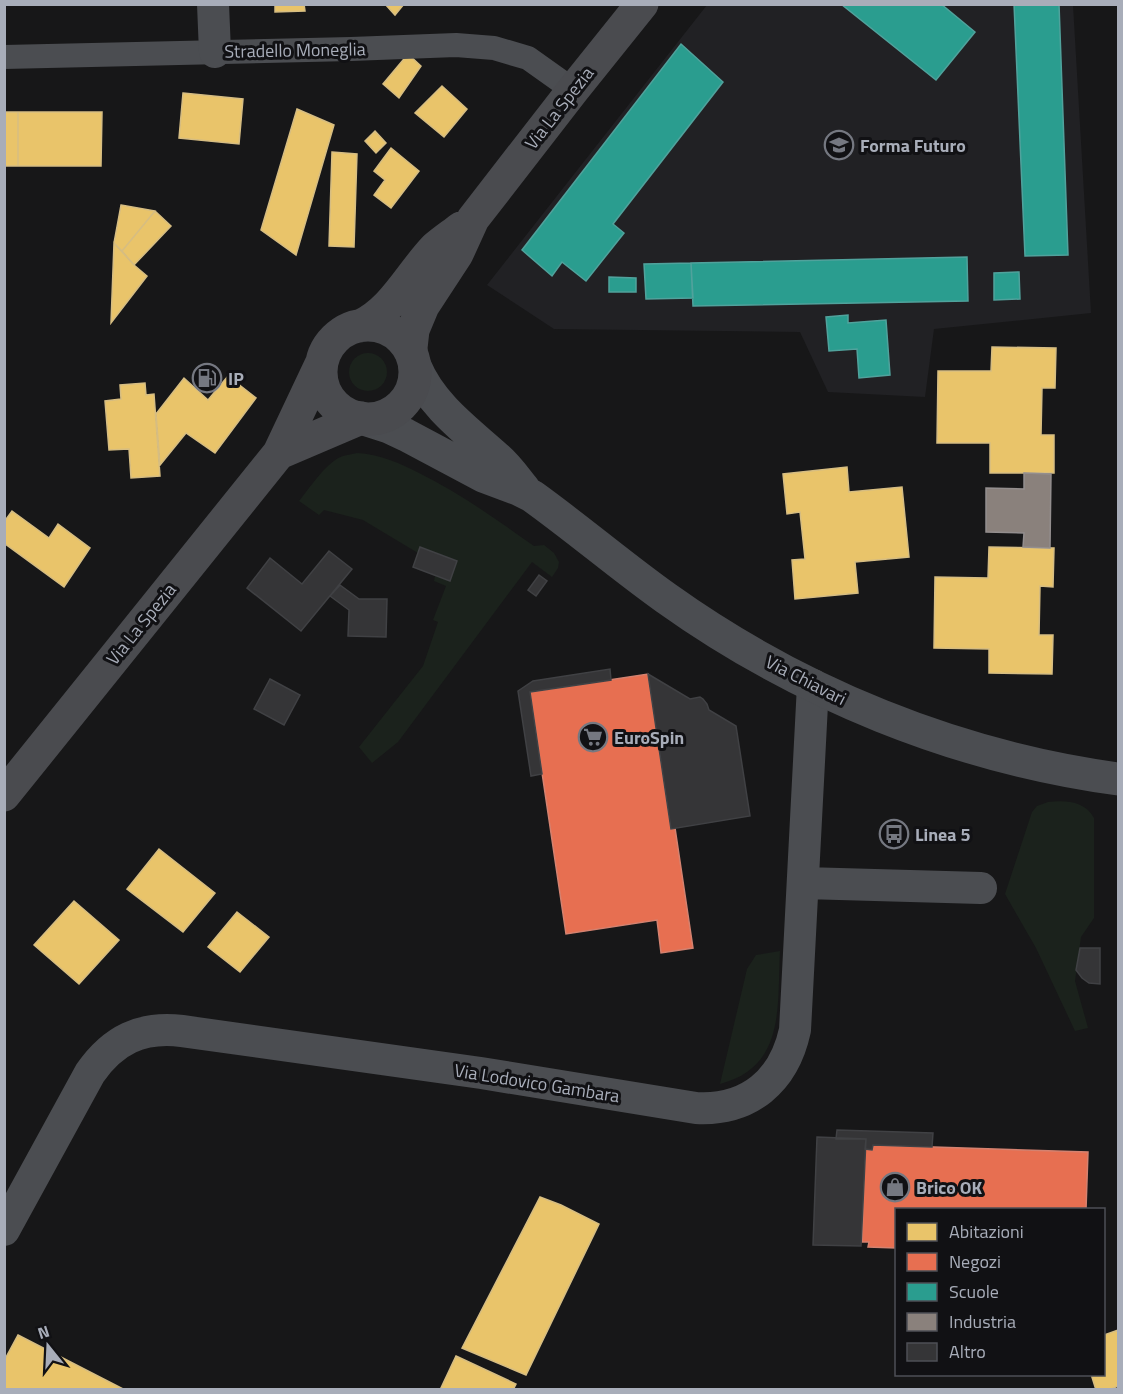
<svg xmlns="http://www.w3.org/2000/svg" width="1123" height="1394" font-family="'Titillium Web',sans-serif">
<style>
.built{fill:#212124}
.green{fill:#1b221c}
.homes{fill:#e9c46a;stroke:#d6bd82;stroke-width:1.5}
.shops{fill:#e76f51;stroke:#d48270;stroke-width:1.5}
.schools{fill:#2a9d8f;stroke:#50a29c;stroke-width:1.5}
.industry{fill:#8a817c;stroke:#938e8e;stroke-width:1.5}
.building{fill:#353537;stroke:#404144;stroke-width:1.5}
.lines{fill:none;stroke-linecap:round;stroke-linejoin:round}
.pedestrian{stroke:#4b4d51;stroke-width:24}
.minor{stroke:#4b4d51;stroke-width:32}
.tertiary{stroke:#4b4d51;stroke-width:33}
.secondary{stroke:#4a4b4f;stroke-width:33}
.labels{text-anchor:middle;dominant-baseline:central;stroke-width:6;stroke-linejoin:round;paint-order:stroke}
.street-label{font-size:18px;fill:#a8adb9;stroke:#111114}
.poi-label{font-size:18px;font-weight:bold;fill:#a8adb9;stroke:#111114;text-anchor:start}
</style>
<rect width="100%" height="100%" fill="#171718"/>
<path class="built" d="M707,5H1073L1091,313L934,329L925,397L828,392L800,332L554,329L487,285Z"/>
<path class="green" d="M349 372a19 19 0 1 1 38 0a19 19 0 1 1-38 0Z
M357,453C380,454 399,463 419,473C460,493 497,520 534,546L544,545L554,553L559,562L558,568L552,577L532,562L398,742L372,763L359,747L423,666L438,622L433,620L446,586L434,581L435,576L450,581L457,561L421,547L418,553L363,520L324,510L319,515L299,501C310,488 326,462 343,456C347,455 353,454 357,453Z
M1048,802C1066,800 1085,801 1094,818V918L1081,937L1075,981L1088,1028L1075,1031L1036,948L1005,894L1032,812L1037,806Z
M780,951C777,1005 786,1067 720,1084L747,969L756,955Z"/>
<path class="homes" d="M275,4H304L305,11L275,12Z
M385,4H404L395,15Z
M408,54L421,66L399,98L383,84Z
M442,86L467,109L444,137L415,113Z
M183,93L243,99L239,144L179,138Z
M297,109L334,125L296,255L261,230Z
M4,112H18V166H4Z
M18,112H102L101,166H18Z
M375,131L386,143L376,153L365,141Z
M391,148L419,171L391,208L374,195L385,180L374,171Z
M332,152L357,154L354,247L329,246Z
M121,205L155,211L122,251L114,243Z
M155,211L171,226L134,265L122,251Z
M114,243L134,265L147,276L111,323Z
M992,347L1056,348L1055,388H1042L1041,435H1054V473H990V443H937L938,371H991Z
M228,376L256,398L215,453L186,433L160,465L156,414L184,378L208,400Z
M145,383L146,395L154,394L160,476L131,478L129,449L109,450L105,401L121,399L120,385Z
M847,467L849,492L902,487L909,557L855,562L858,593L795,599L792,560L805,559L800,512L787,514L783,474Z
M12,511L49,538L58,524L90,548L64,587L4,543V522Z
M989,547L1054,548L1053,587L1040,586L1039,635H1053L1052,674L989,673V649L934,648L935,577L988,578Z
M159,849L215,893L183,932L127,889Z
M74,901L119,940L79,984L34,945Z
M237,912L269,937L240,972L208,947Z
M540,1197L561,1205L599,1224L526,1375L462,1348Z
M1118,1330V1386L1109,1390H1096L1091,1374H1104V1335Z
M18,1335L125,1390H4V1361Z
M456,1356L516,1384L513,1390H440Z"/>
<path class="shops" d="M648,674L671,829L675,828L693,948L661,953L657,920L566,934L530,692Z
M873,1145L1088,1152L1086,1210H896V1248L868,1247L869,1242H862L865,1149L872,1150Z"/>
<path class="schools" d="M841,4H941L975,32L936,80Z
M1014,4H1059L1068,255L1025,256Z
M681,44L723,82L613,224L624,233L586,281L562,262L552,276L522,250Z
M967,257L968,301L693,306L691,263Z
M691,263L693,298L646,299L644,264Z
M1019,272L1020,299L994,300V273Z
M609,277L636,278V292H609Z
M848,315V323L886,320L890,375L859,378L857,349L829,351L826,317Z"/>
<path class="industry" d="M1024,473L1051,474L1050,548L1023,547L1024,533L986,532V488L1024,489Z"/>
<path class="building" d="M420,547L457,561L450,581L413,567Z
M329,551L352,569L301,631L247,588L270,558L302,584Z
M539,575L547,581L536,596L528,590Z
M340,585L359,599H387L386,637L348,636L349,610L330,596Z
M610,669L611,680L530,692L542,774L531,776L518,691L533,681Z
M648,674L690,699L700,697L703,699L707,704L709,710L736,726L750,816L671,829Z
M270,679L300,695L284,725L254,709Z
M1080,948H1100V984L1089,983L1082,978L1076,970Z
M837,1130L933,1133L932,1147L873,1145L872,1150L865,1149L866,1139H836Z
M817,1137L866,1139L861,1246L813,1245Z"/>
<g class="lines">
<path class="pedestrian" d="M4,57L351,49L456,45L494,48L528,58L573,90"/>
<path class="minor" d="M213,4L215,52
M804,883L981,888
M4,1230L90,1073C113,1040 141,1026 182,1031L481,1073L696,1108C749,1111 784,1081 795,1030L813,685"/>
<path class="tertiary" d="M415,366C431,405 466,430 496,457C507,466 515,478 524,489
M361,418L389,427L406,435L483,476L518,489L532,496C578,529 621,566 666,598C799,693 956,757 1118,779"/>
<path class="secondary" d="M321 372a47 47 0 1 1 94 0a47 47 0 1 1-94 0Z
M360,326C393,311 410,274 435,248C443,241 452,235 461,228
M412,356L411,348L413,330L423,306L457,254L473,219L573,90L642,4
M279,453L361,418
M4,795L279,453L322,362"/>
</g>
<defs>
<g id="school-ring" transform="scale(1.5)"><circle r="9.5" fill="#111114" stroke="#757881" stroke-width="1.5"/><path d="M0-5L7-2L0 1L-7-2ZM-4 1L0 2.5L4 1V4Q0 6-4 4Z" fill="#757881"/></g>
<g id="fuel-ring" transform="scale(1.5)"><circle r="9.5" fill="#111114" stroke="#757881" stroke-width="1.5"/><path d="M-5.5-6h7V0h2V4h1.3V-2.5L3-4.5l.8-.8L6-3V5H2.5V1h-1V6h-7ZM-4.2-4.7v3.2H.2V-4.7Z" fill="#757881"/></g>
<g id="supermarket-ring" transform="scale(1.5)"><circle r="9.5" fill="#111114" stroke="#757881" stroke-width="1.5"/><path d="M-6-5.5h2.5l.6 2H6L4.5 2H-2.5L-4.4-4H-6ZM-1.5 3.2a1.3 1.3 0 1 0 .1 0ZM3 3.2a1.3 1.3 0 1 0 .1 0Z" fill="#757881"/></g>
<g id="bus-ring" transform="scale(1.5)"><circle r="9.5" fill="#111114" stroke="#757881" stroke-width="1.5"/><path d="M-5-6H5V4H4V6H2V4H-2V6H-4V4H-5ZM-3.5-4V0h7V-4ZM-3.5 1.2v1.5H-2V1.2ZM2 1.2v1.5H3.5V1.2Z" fill="#757881"/></g>
<g id="shop-ring" transform="scale(1.5)"><circle r="9.5" fill="#111114" stroke="#757881" stroke-width="1.5"/><path d="M-5-2.5h2.3a2.7 3.5 0 0 1 5.4 0H5L5.5 6h-11ZM-1.5-2.5h3a1.5 2.3 0 0 0-3 0Z" fill="#757881"/></g>
</defs>
<g fill-rule="evenodd">
<use href="#school-ring" x="839" y="145"/>
<use href="#fuel-ring" x="207" y="378"/>
<use href="#supermarket-ring" x="593" y="737"/>
<use href="#bus-ring" x="894" y="834"/>
<use href="#shop-ring" x="895" y="1187"/>
</g>
<g class="labels">
<g class="street-label">
<text transform="translate(295 50) rotate(-1)">Stradello Moneglia</text>
<text transform="translate(559 108) rotate(-52)">Via La Spezia</text>
<text transform="translate(141 624) rotate(-51)">Via La Spezia</text>
<text transform="translate(806 680) rotate(27)">Via Chiavari</text>
<text transform="translate(537 1083) rotate(9)">Via Lodovico Gambara</text>
</g>
<g class="poi-label">
<text x="860" y="145">Forma Futuro</text>
<text x="228" y="378">IP</text>
<text x="614" y="737">EuroSpin</text>
<text x="915" y="834">Linea 5</text>
<text x="916" y="1187">Brico OK</text>
</g>
</g>
<rect width="1123" height="1394" fill="none" stroke="#a8adb9" stroke-width="12"/>
<rect x="895" y="1208" width="210" height="168" fill="#111114" stroke="#4d4f56" stroke-width="1.5"/>
<rect x="907" y="1223" width="30" height="18" fill="#e9c46a" stroke="#4d4f56" stroke-width="1.5"/>
<text x="949" y="1238" font-size="18" fill="#a8adb9">Abitazioni</text>
<rect x="907" y="1253" width="30" height="18" fill="#e76f51" stroke="#4d4f56" stroke-width="1.5"/>
<text x="949" y="1268" font-size="18" fill="#a8adb9">Negozi</text>
<rect x="907" y="1283" width="30" height="18" fill="#2a9d8f" stroke="#4d4f56" stroke-width="1.5"/>
<text x="949" y="1298" font-size="18" fill="#a8adb9">Scuole</text>
<rect x="907" y="1313" width="30" height="18" fill="#8a817c" stroke="#4d4f56" stroke-width="1.5"/>
<text x="949" y="1328" font-size="18" fill="#a8adb9">Industria</text>
<rect x="907" y="1343" width="30" height="18" fill="#353537" stroke="#4d4f56" stroke-width="1.5"/>
<text x="949" y="1358" font-size="18" fill="#a8adb9">Altro</text>
<g transform="translate(48 1346) rotate(342)" stroke="#111114" stroke-width="4.5" paint-order="stroke">
<path d="M0-4.5L10 22L0 15L-10 22Z" fill="#a8adb9"/>
<text y="-9" font-size="16" font-weight="bold" text-anchor="middle" fill="#a8adb9">N</text>
</g>
</svg>
